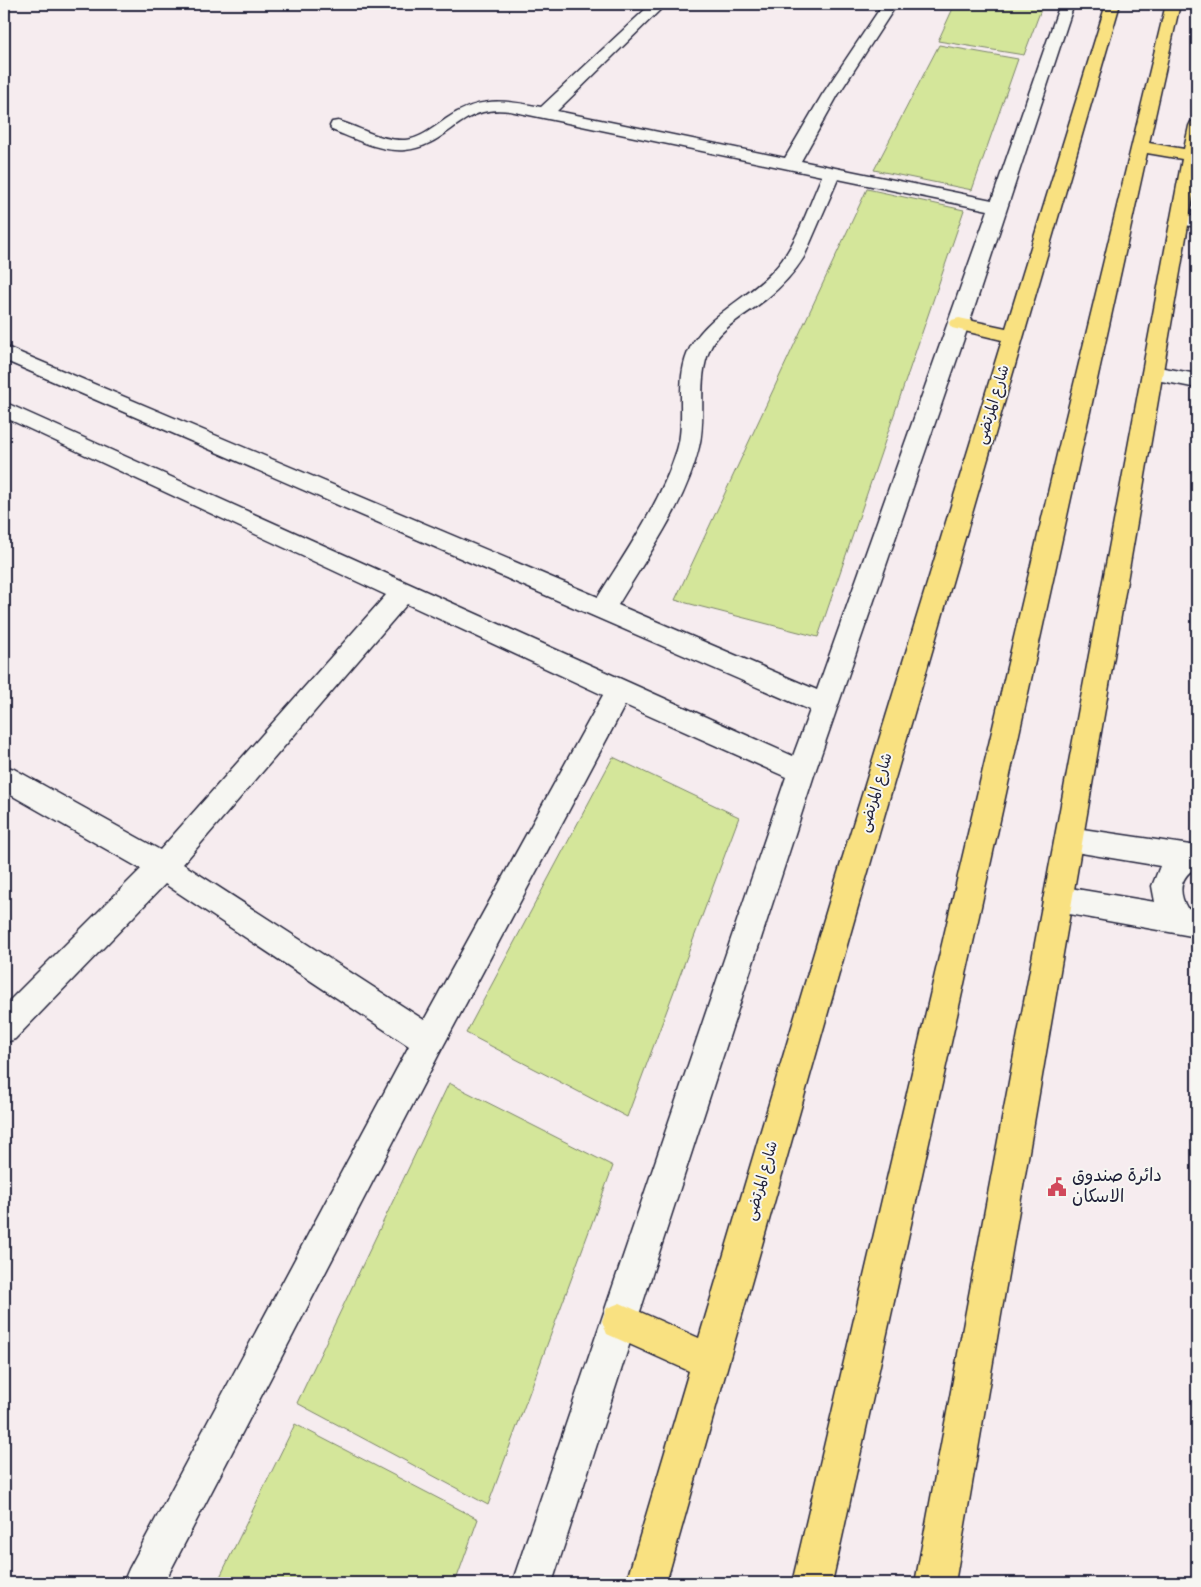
<svg xmlns="http://www.w3.org/2000/svg" width="1201" height="1587" font-family="Dekko,'Playpen Sans Arabic',sans-serif">
<style>
.green{fill:#d4e69a;stroke:#7b846a}
.lines{fill:none;stroke-linecap:round;stroke-linejoin:round}
.minor-casing{stroke:#22223b;stroke-width:3}
.major-casing{stroke:#22223b;stroke-width:3}
.minor{fill:#f6f6f2;fill-rule:evenodd}
.major{fill:#f9e181;fill-rule:evenodd}
.labels{text-anchor:middle;dominant-baseline:central;stroke-width:4;stroke-linejoin:round;paint-order:stroke}
.street-label{font-size:15px;fill:#22223b;stroke:#f6f6f2}
.near-poi-label{font-size:18px;fill:#22223b;stroke:#f6f6f2;text-anchor:start}
</style>
<rect width="100%" height="100%" fill="#f6ecef"/>
<filter id="ink" filterUnits="userSpaceOnUse"><feTurbulence type="fractalNoise" baseFrequency=".02" numOctaves="2"/><feDisplacementMap in="SourceGraphic" scale="10" xChannelSelector="R" yChannelSelector="G"/><feConvolveMatrix kernelMatrix="1 2 1 2 8 2 1 2 1" color-interpolation-filters="sRGB"/></filter>
<g filter="url(#ink)">
<path class="green" d="M955,4H1043L1024,55L938,41Z
M939,45L1018,59L972,190L874,170Z
M867,189L964,210L818,637L675,600Z
M613,757L739,817L627,1117L466,1033Z
M449,1083L613,1166L488,1505L297,1403Z
M295,1424L478,1519L455,1583H217Z"/>
<g class="lines">
<g class="minor-casing">
<path id="minor" d="M651,4H666L557,111L785,158L822,95L883,4H897L838,95L801,161L992,200L1060,4H1074L969,324L815,772L552,1583H512L786,777L625,705L440,1052L164,1583H123L129,1569L409,1046L165,884L15,1039L4,1043V1006L141,869L4,791V766L14,769L160,850L386,595L4,417V402L793,756L810,710L4,360V346L598,597C627,550 660,504 677,450C687,417 673,378 691,346C710,313 749,298 774,270C796,247 809,205 822,176L510,111C501,110 492,110 483,112C455,119 440,147 405,150C380,152 355,139 332,130L330,126L332,122L338,121C360,127 380,141 405,140C420,139 433,128 446,119C479,96 503,100 541,107ZM838,179L988,210L817,690L618,605C647,556 686,504 699,447C707,415 696,380 710,349C720,327 748,314 766,299C781,287 794,273 804,257ZM407,604L603,695L424,1020L183,864Z
M1180,214L1197,217V227L1174,223L1171,219L1174,215Z
M1153,366L1197,374V388L1146,378L1143,373L1146,368Z
M1069,827L1197,846V872L1191,871C1179,881 1179,894 1187,908L1197,909V937L1058,912L1048,908L1043,899L1048,890L1058,886L1155,902L1152,886L1160,866L1069,851L1059,848L1055,839L1059,830Z"/>
</g>
<g class="major-casing">
<path id="major" d="M1106,4H1120L863,889L666,1583H626L689,1371L607,1334L602,1321L607,1308L620,1303L699,1338L833,889L1002,340L952,328L949,324L952,320L959,318L1006,328Z
M1166,4H1180L1149,143L1184,149L1189,126L1191,122L1197,121V173L955,1583H915L1182,159L1147,153L832,1583H792L1058,450Z"/>
</g>
<use href="#minor" class="minor"/>
<use href="#major" class="major"/>
</g>
</g>
<defs>
<g id="civic-bare" transform="scale(1.5)"><path d="M-.6-6.5H3V-4.5H.6V-3L4-1V1h2V6H-6V1h2V-1L-.6-3ZM-1.2 2.5V6h2.4V2.5Z" fill="#d1495b" stroke="#f6f6f2" stroke-width="2.5" paint-order="stroke"/></g>
</defs>
<g fill-rule="evenodd">
<use href="#civic-bare" x="1057" y="1187"/>
</g>
<g class="labels">
<g class="street-label">
<text transform="translate(994 405) rotate(-73)">شارع المرتضى</text>
<text transform="translate(877 793) rotate(-73)">شارع المرتضى</text>
<text transform="translate(763 1181) rotate(-74)">شارع المرتضى</text>
</g>
<g class="near-poi-label">
<text x="1072" y="1177">دائرة صندوق<tspan x="1072" dy="21">الاسكان</tspan></text>
</g>
</g>
<rect width="1201" height="1587" fill="none" stroke="#f6f6f2" stroke-width="20"/>
<rect x="10" y="10" width="1181" height="1567" fill="none" stroke="#22223b" stroke-width="2" filter="url(#ink)"/>
</svg>
